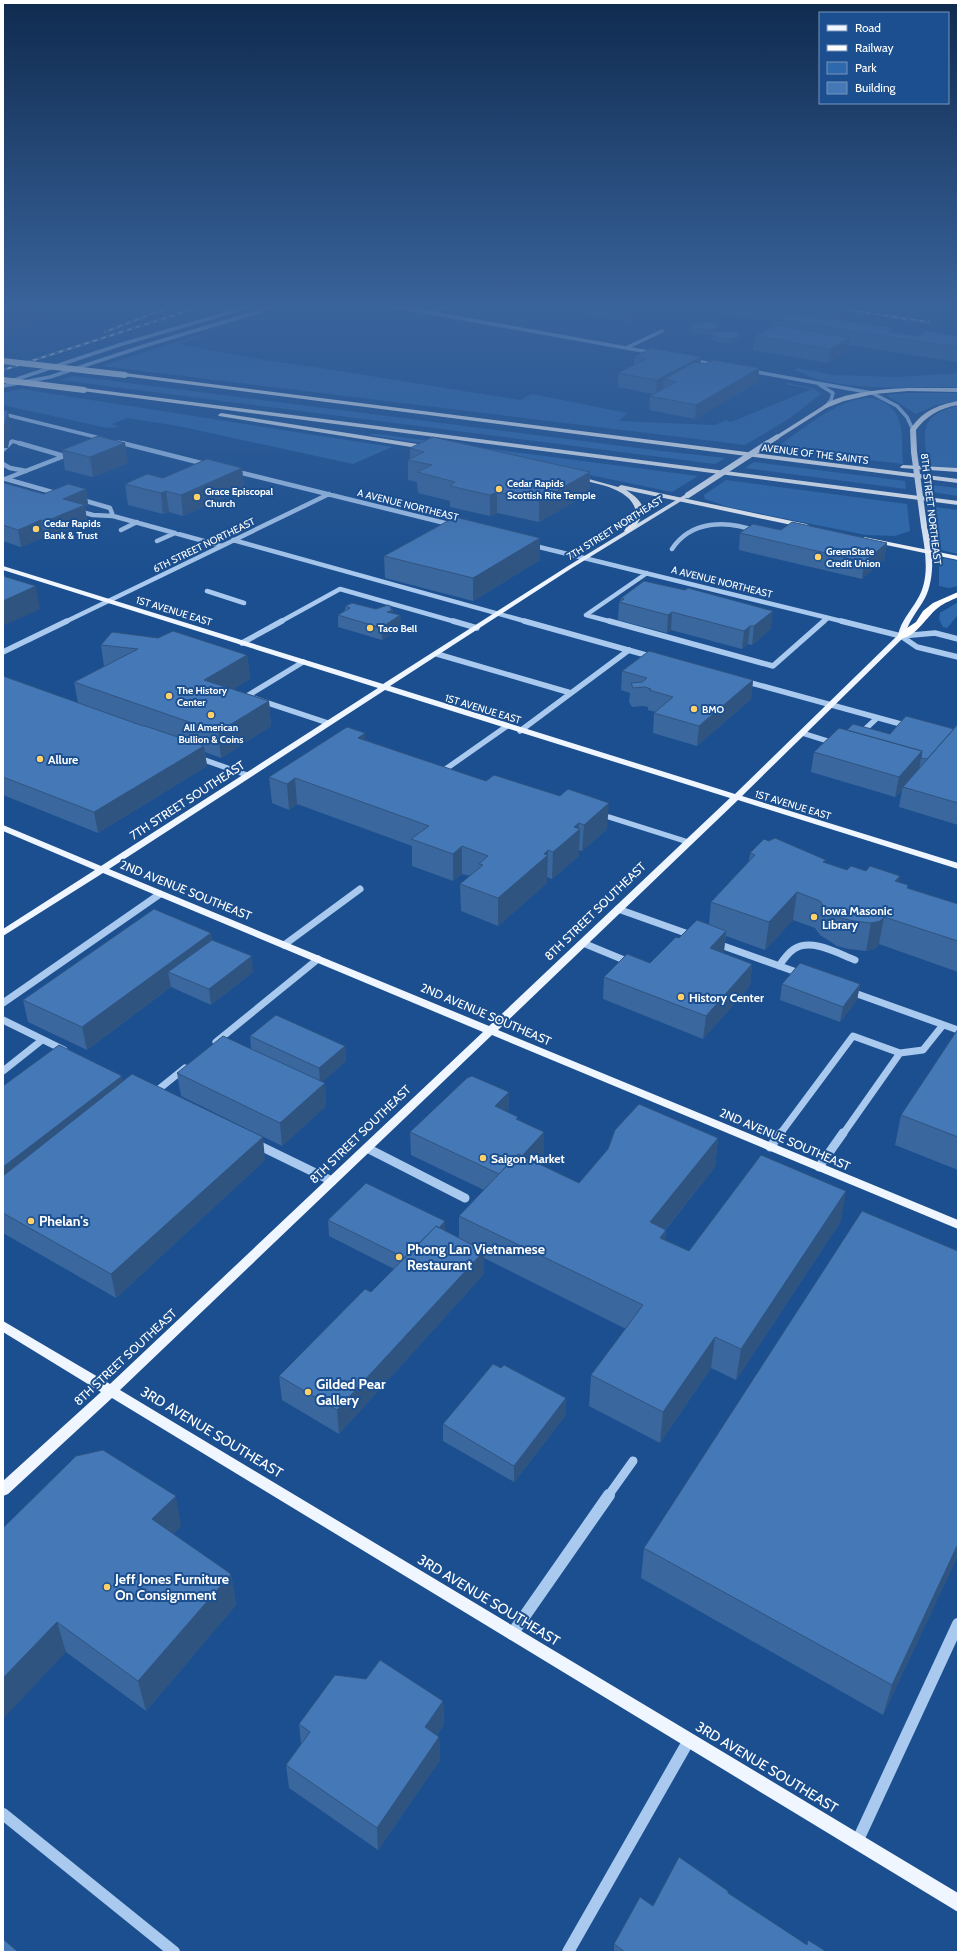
<svg xmlns="http://www.w3.org/2000/svg" width="961" height="1955" font-family="Cabin,sans-serif">
<style>
.green{fill:#2e69ad}
.lines{fill:none;stroke-linecap:round;stroke-linejoin:round}
.minor-far5{stroke:#a9c9ee;stroke-width:3.5}
.minor-far4{stroke:#a9c9ee;stroke-width:4.5}
.minor-far3{stroke:#a9c9ee;stroke-width:5.5}
.minor-far2{stroke:#a9c9ee;stroke-width:7}
.minor-far1{stroke:#a9c9ee;stroke-width:9}
.minor{stroke:#a9c9ee;stroke-width:12}
.major{fill:#f0f6ff;fill-rule:evenodd}
.highway{fill:#fff;fill-rule:evenodd}
.rail-casing{stroke:#fff;stroke-width:2}
.rail{stroke:#1b4f8f;stroke-width:1.5;stroke-dasharray:4.5;stroke-linecap:butt}
.major-bridge-far1{stroke:#f0f6ff;stroke-width:5}
.major-bridge{stroke:#f0f6ff;stroke-width:6}
.highway-bridge{stroke:#fff;stroke-width:6}
.wall{fill:#3a679d}
.shaded-wall{fill:#305480}
.building{fill:#4478b7;stroke:#305480}
.poi-dot{fill:#ffd166;stroke:#1b4f8f;stroke-width:1.5}
.labels{text-anchor:middle;dominant-baseline:central;stroke-width:4;stroke-linejoin:round;paint-order:stroke}
.far-street-label{font-size:10px;fill:#fff;stroke:#1b4f8f}
.far-poi-label{font-size:10px;font-weight:bold;fill:#fff;stroke:#1b4f8f;text-anchor:start}
.poi-label{font-size:12px;font-weight:bold;fill:#fff;stroke:#1b4f8f;text-anchor:start}
.street-label{font-size:12px;fill:#fff;stroke:#1b4f8f}
.near-poi-label{font-size:14px;font-weight:bold;fill:#fff;stroke:#1b4f8f;text-anchor:start}
.near-street-label{font-size:14px;fill:#fff;stroke:#1b4f8f}
</style>
<rect width="100%" height="100%" fill="#1b4f8f"/>
<path class="green" d="M197,335L205,336L179,344L264,360L321,368L520,400L532,394L627,413L619,421L715,425L726,420L731,422L812,389L785,384L787,383L812,388L821,394L787,420L745,445L102,366Z
M797,368L834,375L897,377L958,373V387C911,387 862,391 817,379C809,377 802,372 794,370Z
M73,376L662,451L725,458L715,464L60,380Z
M21,389L392,447L353,464L178,426L127,418L112,424L120,427L107,428L3,405V393Z
M907,393H958V401L936,405L916,414L886,395Z
M872,398C909,408 900,435 903,464L773,449C801,432 838,396 872,398Z
M958,406V468L928,466C923,432 919,415 958,406Z
M372,434H377L698,476L672,492L479,452L369,435Z
M754,462L905,481L906,489L745,468Z
M726,480L907,504L910,531L895,536L866,535L728,507L705,499L704,495Z
M931,485L958,488V496L932,492Z
M934,507L958,510V554L941,550Z
M944,558L958,561V586L949,588L939,586V561Z
M958,602V615L947,628L943,627L939,619L940,613Z"/>
<g class="lines">
<path class="minor-far5" d="M376,303L654,353
M431,313L456,303
M626,348L662,331
M692,360L717,365
M751,371L872,393L897,406L907,417L913,430
M11,381L119,345L262,303
M820,385L833,393L831,400L826,406
M3,386L50,377L144,346L287,303
M3,414L104,439
M118,442L126,444
M9,444L12,441L23,444"/>
<path class="minor-far4" d="M19,443L64,456
M122,443L209,465
M3,450L10,443
M3,464L10,468L26,471
M234,471L453,525
M5,479L72,453
M6,479L59,494
M79,499L110,508L113,516L222,546
M78,511L93,515L113,516
M121,530L137,522
M233,540L528,622
M157,541L175,533
M531,545L845,622
M672,549C691,520 727,520 756,531
M207,591L244,603
M586,615L612,622
M586,615L647,573
M65,622L329,494
M280,622L340,589L456,622
M823,622L828,618"/>
<path class="minor-far3" d="M453,621L477,628
M524,621L653,657
M609,621L773,666L824,621
M841,621L901,636L935,633L958,639
M901,636L917,647L958,657
M242,643L282,621
M3,652L67,621
M437,654L571,693
M303,662L247,696L328,723
M744,681L908,726
M520,731L629,650
M802,733L834,743
M861,733L877,718
M199,758L247,775
M440,773L507,726
M609,817L688,842"/>
<path class="minor-far2" d="M618,909L694,936
M583,943L629,962
M715,943L802,974
M284,945L360,889
M779,966C783,960 788,953 794,949C812,938 837,953 855,960
M849,991L958,1030
M3,1003L160,894
M3,1020L64,1050
M216,1042L318,959
M3,1071L42,1040
M154,1093L185,1068
M780,1134L853,1036L900,1053L923,1050L943,1025
M843,1134L900,1053"/>
<path class="minor-far1" d="M256,1144L332,1181
M770,1147L781,1133
M367,1148L465,1198
M819,1167L843,1133
M608,1496L633,1461"/>
<path class="minor" d="M512,1634L609,1495
M3,1814L174,1952
M857,1842L958,1624
M568,1952L689,1740"/>
<path class="major" d="M826,404L828,405V407L779,438L774,437Z
M913,428L916,430L917,452L914,454L911,452L910,430Z
M686,494L691,495L572,568L390,686L735,794L898,635C901,621 910,612 917,600C931,578 925,550 921,526L926,525C934,544 935,579 925,598C918,611 908,621 905,636L742,796L958,863V869L738,800L498,1030L958,1220V1229L492,1035L120,1390L958,1893V1912L112,1398L8,1494L3,1496V1481L101,1392L3,1332V1321L110,1384L483,1032L103,873L3,936V929L95,870L3,831V825L101,866L378,688L3,570V566L383,684L568,566ZM385,690L730,798L489,1026L109,869Z"/>
<path class="highway" d="M125,373L958,479V483L123,376L122,375Z
M84,388L958,501V505L82,391V389Z
M908,388H958V392L908,391L874,394L844,401L826,408L823,406C840,392 886,389 908,388Z
M958,401V405C940,408 926,416 915,431L910,430C921,412 937,405 958,401Z
M221,413L430,446L433,448L430,450L219,416L218,415Z
M903,465L958,468V472L901,468L900,467Z
M574,475L618,487L621,485L806,524L810,526L806,528L626,490C635,496 642,501 644,512L636,526L628,533L624,531L636,512C632,487 592,483 572,478V476Z
M864,537L958,556V560L867,541L863,539Z
M958,592V597C952,600 944,603 939,607C928,614 913,642 898,638V634L916,622L923,611L933,603Z"/>
<g class="rail-casing">
<path id="rail" d="M835,308L928,322
M105,332L179,303
M3,370L212,303"/>
</g>
<use href="#rail" class="rail"/>
<path class="major-bridge-far1" d="M766,444L777,437"/>
<path class="major-bridge" d="M914,452L924,526
M688,495L768,443"/>
<path class="highway-bridge" d="M3,361L125,375
M3,380L84,390"/>
</g>
<path class="wall" d="M3,303H109L85,313L64,311L63,304L53,309L42,307L43,316L27,321L28,324L3,332Z
M519,303H687L663,314L645,311V317L633,322Z
M721,303H814L846,307L844,320L894,328L893,332L919,336H958V362L849,345L848,351L828,363L753,350L755,336L771,327L772,320L721,314Z
M691,324L719,327V332L740,340L732,343H718L711,339L712,334H697L691,332Z
M634,357L705,364L759,368L758,382L695,419L649,410L650,396L653,394L618,387V373L634,366Z
M410,448L590,472L589,493L539,522L497,513L490,516L450,507V501L418,493L417,482L408,480V460L410,458Z
M62,450L128,463L93,477L65,470Z
M242,468L244,488L183,516L169,512L163,514L128,505L125,484Z
M3,483L44,494L86,489L88,505L85,507L87,521L49,538L44,537L21,547L3,541Z
M740,533L887,543L884,560L862,579L739,550Z
M384,556L540,560L473,601L385,578Z
M621,598L771,629L752,645L748,644L742,649L671,630L667,633L618,620L619,602L620,601Z
M345,606L376,609L392,607L393,613L400,615L401,628L382,640L338,627V615L345,610Z
M101,645L247,655L250,679L233,689L269,701L271,726L221,758L205,752L207,766L98,833L3,795V676L78,703L74,682L104,667Z
M622,671L753,680L751,699L697,746L653,733L654,713L655,712L648,710V707L643,706L632,707L629,702L630,693L621,690Z
M958,724V825L899,807L902,790L895,797L811,772L814,752L847,730L890,734L954,729Z
M366,740L607,829L582,851L579,850V856L552,879L547,877V883L498,926L461,911L460,884L470,876L462,874L453,881L412,866V846L297,804L289,810L272,803L269,777Z
M769,841L826,863L847,870L898,882L908,888L958,904V972L879,944L875,949L866,951L849,949L837,946L820,935L815,928L793,920L765,950L726,936L723,953L752,964L750,986L703,1039L603,999L604,977L650,963L679,938L709,924L711,902L749,861L750,853Z
M211,933L212,940L253,972L211,1005L171,987L87,1050L28,1022L23,1000Z
M782,984H860L857,1000L840,1022L780,1000Z
M958,1029V1170L895,1145L901,1115Z
M250,1036L345,1046L346,1061L322,1082L325,1083L326,1106L282,1146L181,1096L177,1073L251,1049Z
M123,1082L265,1160L116,1298L3,1233V1086Z
M509,1092L508,1112L518,1120L544,1132V1156L537,1163L579,1183L718,1138L715,1167L666,1229V1230L665,1240L689,1251L841,1221L736,1380L711,1368L660,1443L589,1406L591,1375L626,1329L484,1258V1274L339,1434L282,1400L279,1376L371,1292L394,1269L329,1236L328,1220L445,1231L459,1238V1216L484,1190L411,1155L410,1132Z
M501,1368L566,1415L514,1482L443,1441V1424Z
M181,1526L173,1534L231,1574L236,1605L146,1711L66,1652L3,1528Z
M644,1548L958,1555L883,1715L641,1578Z
M443,1701L444,1724L437,1735L439,1737L440,1760L378,1850L289,1788L286,1765L301,1744L299,1724Z
M728,1893L807,1945L827,1952H614V1944L653,1906Z"/>
<path class="shaded-wall" d="M30,303H41L43,316L27,321L28,324L3,332V314L19,306Z
M52,303H63V304L53,309Z
M83,303H109L85,313Z
M664,303H687L663,314Z
M646,304L645,317L633,322L634,309Z
M846,307L844,320L834,328L835,315Z
M719,327V332L711,334V330Z
M894,328L892,337L888,332Z
M740,336V340L732,343V339Z
M850,338L848,351L828,363L830,349Z
M701,357L700,371L676,382L664,379L663,391L656,395L657,380Z
M759,368L758,382L695,419L696,405Z
M8,411L11,431L8,448H3V428Z
M125,443L128,463L93,477L90,457Z
M242,468L244,488L183,516L181,495Z
M590,472L589,493L539,522V501Z
M86,489L88,505L85,507L87,521L49,538L46,521L63,499Z
M166,491L169,512L163,514L161,493Z
M497,492V513L490,516V495Z
M41,520L44,537L21,547L18,530Z
M540,538V560L473,601V578Z
M887,543L884,560L862,579L864,562Z
M36,586L40,609L3,626V601Z
M392,607L394,620L400,615L401,628L382,640L381,628L387,612L390,608Z
M773,611L771,629L752,645L754,626Z
M672,612L671,630L667,633L668,615Z
M750,626L748,644L742,649L744,631Z
M247,655L250,679L207,704L204,680Z
M753,680L751,699L697,746L699,726Z
M269,701L271,726L221,758L218,732Z
M365,733L367,759L358,738Z
M204,746L207,766L98,833L94,812Z
M922,751L919,771L903,787L902,790L895,797L899,777Z
M295,778L297,804L289,810L287,784Z
M609,803L607,829L582,851L584,825Z
M579,823L578,830L580,829L579,856L552,879L553,852L574,827Z
M462,846V874L453,881V854Z
M548,850L547,883L498,926V898Z
M900,876L894,904L895,881Z
M797,892L793,920L765,950L769,922Z
M884,917L879,944L875,949L866,951L871,923Z
M726,931L724,953L708,970L710,948Z
M211,933L214,955L168,972L171,987L87,1050L82,1027Z
M252,956L253,972L211,1005L209,989Z
M752,964L750,986L703,1039L706,1016Z
M860,984L857,1000L840,1022L843,1007Z
M345,1046L346,1061L320,1084L319,1068Z
M122,1076L125,1097L3,1195V1167Z
M325,1083L326,1106L282,1146L280,1123Z
M509,1092L508,1116L495,1106Z
M544,1132V1156L503,1200V1176Z
M263,1137L265,1160L116,1298L111,1274Z
M718,1138L715,1167L647,1252L650,1222Z
M846,1191L841,1221L736,1380L741,1349Z
M445,1221L446,1237L408,1260Z
M666,1230L663,1260L660,1238Z
M484,1251V1274L339,1434L337,1410Z
M715,1337L711,1368L660,1443L663,1412Z
M566,1398V1415L514,1482V1466Z
M176,1496L181,1526L158,1550L152,1519Z
M958,1544V1555L883,1715L892,1685Z
M231,1574L236,1605L146,1711L138,1681Z
M57,1622L66,1652L3,1719V1678Z
M443,1701L444,1724L426,1750L425,1727Z
M439,1737L440,1760L378,1850L377,1828Z"/>
<path class="building" d="M3,303H30L19,306L25,308L3,314Z
M596,303H641L646,304L634,309Z
M739,303H814L846,307L835,315Z
M785,312L894,328L888,332L919,336L926,331L958,336V347L772,319Z
M710,322L718,324L719,327L711,330L698,329L692,327L691,324Z
M776,325L850,338L830,349L755,336Z
M731,331L738,333L740,336L732,339L719,338L711,334L714,332Z
M652,348L701,357L657,380L618,373L646,359L634,357Z
M713,360L759,368L696,405L650,396L676,382L664,379L695,362L705,364Z
M3,410L8,411L4,428H3Z
M98,436L125,443L90,457L62,450Z
M433,437L590,472L539,501L497,492L490,495L450,486L455,482L417,472L432,465L408,460L424,452L410,448Z
M207,459L242,468L181,495L166,491L161,493L125,484L147,474L163,478Z
M3,483H4L44,494L68,484L86,489L63,499L85,505L46,521L41,520L18,530L3,525Z
M455,517L540,538L473,578L384,556Z
M792,522L887,543L864,562L740,533L753,524L781,530Z
M3,576L36,586L3,601Z
M644,581L685,590L688,588L773,611L754,626H750L744,631L672,612L668,615L619,602L624,599L621,598Z
M352,603L376,609L388,605L392,607L390,608L393,610L387,612L400,615L381,628L338,615L350,608L345,606Z
M173,631L247,655L204,680L269,701L218,732L74,682L138,649L101,645L112,632L158,638Z
M649,651L753,680L699,726L654,713L673,697L649,690L651,689L645,687L633,688L631,683L642,682L647,678L622,671Z
M3,676L143,726H145L204,746L94,812L3,777Z
M906,716L954,729L927,759L921,758L922,751L847,730L853,724L890,734Z
M958,724V803L903,787Z
M347,727L365,733L358,738L486,781L494,775L560,796L568,789L609,803L584,825L579,823L574,827L580,829L553,852L548,850L544,854L548,855L498,898L460,884L483,865L479,864L488,856L462,846L453,854L411,839L429,826L295,778L287,784L269,777Z
M839,728L922,751L899,777L814,752Z
M775,838L826,860L823,862L847,870L851,866L866,871L870,866L900,876L895,881L908,885L907,888L958,904V941L884,917L880,921L871,923L854,921L841,918L824,907L820,901L797,892L769,922L711,902L755,855L750,853L764,839L769,841Z
M154,909L211,933L82,1027L23,1000Z
M697,920L726,931L710,948L752,964L706,1016L604,977L627,954L650,963L676,937L679,938Z
M212,940L252,956L209,989L168,972Z
M800,963L860,984L843,1007L782,984Z
M276,1015L345,1046L319,1068L250,1036Z
M958,1029V1137L901,1115Z
M223,1036L325,1083L280,1123L177,1073Z
M59,1045L122,1076L3,1167V1086Z
M132,1074L263,1137L111,1274L3,1213V1176Z
M472,1076L509,1092L495,1106L518,1117L516,1119L544,1132L522,1156L518,1154L499,1174L410,1132L467,1078Z
M639,1104L718,1138L650,1222L666,1230L660,1238L689,1251L761,1155L846,1191L741,1349L715,1337L663,1412L591,1375L643,1305L459,1216L518,1154L579,1183L608,1149L615,1130Z
M366,1183L445,1221L439,1228L436,1226L405,1258L328,1220Z
M862,1211L958,1251V1544L892,1685L644,1548Z
M436,1226L484,1251L337,1410L279,1376L365,1289L371,1292Z
M493,1364L501,1368L504,1365L566,1398L514,1466L443,1424Z
M103,1450L176,1496L152,1519L231,1574L138,1681L57,1622L3,1678V1528L76,1456Z
M380,1660L443,1701L425,1727L439,1737L377,1828L286,1765L310,1732L299,1724L335,1675L366,1679Z
M679,1857L728,1891V1893L807,1945L808,1940L827,1952H625L614,1944L640,1897L653,1906Z
M3,1939L18,1952H3Z"/>
<linearGradient id="sky" x2="0" y2="1"><stop stop-color="#0f2b4f"/><stop offset="0.53" stop-color="#39639b"/><stop offset="1" stop-color="#39639b" stop-opacity="0"/></linearGradient>
<rect width="961" height="577" fill="url(#sky)"/>
<g class="poi-dot">
<circle cx="499" cy="489" r="4"/>
<circle cx="197" cy="497" r="4"/>
<circle cx="36" cy="529" r="4"/>
<circle cx="818" cy="557" r="4"/>
<circle cx="370" cy="628" r="4"/>
<circle cx="169" cy="696" r="4"/>
<circle cx="694" cy="709" r="4"/>
<circle cx="211" cy="715" r="4"/>
<circle cx="40" cy="759" r="4"/>
<circle cx="814" cy="917" r="4"/>
<circle cx="681" cy="997" r="4"/>
<circle cx="483" cy="1158" r="4"/>
<circle cx="31" cy="1221" r="4"/>
<circle cx="399" cy="1257" r="4"/>
<circle cx="308" cy="1392" r="4"/>
<circle cx="107" cy="1587" r="4"/>
</g>
<g class="labels">
<g class="far-street-label">
<text transform="translate(815 454) rotate(7)">AVENUE OF THE SAINTS</text>
<text transform="translate(408 505) rotate(14)">A AVENUE NORTHEAST</text>
<text transform="translate(931 509) rotate(83)">8TH STREET NORTHEAST</text>
<text transform="translate(615 528) rotate(-32)">7TH STREET NORTHEAST</text>
<text transform="translate(204 545) rotate(-26)">6TH STREET NORTHEAST</text>
<text transform="translate(722 582) rotate(14)">A AVENUE NORTHEAST</text>
<text transform="translate(174 611) rotate(17)">1ST AVENUE EAST</text>
<text transform="translate(483 709) rotate(17)">1ST AVENUE EAST</text>
<text transform="translate(793 805) rotate(17)">1ST AVENUE EAST</text>
</g>
<g class="far-poi-label">
<text x="507" y="483">Cedar Rapids<tspan x="507" dy="12">Scottish Rite Temple</tspan></text>
<text x="205" y="491">Grace Episcopal<tspan x="205" dy="12">Church</tspan></text>
<text x="44" y="523">Cedar Rapids<tspan x="44" dy="12">Bank &amp; Trust</tspan></text>
<text x="826" y="551">GreenState<tspan x="826" dy="12">Credit Union</tspan></text>
<text x="378" y="628">Taco Bell</text>
<text x="177" y="690">The History<tspan x="177" dy="12">Center</tspan></text>
<text x="702" y="709">BMO</text>
<text x="211" y="727" text-anchor="middle">All American<tspan x="211" dy="12">Bullion &amp; Coins</tspan></text>
</g>
<g class="poi-label">
<text x="48" y="759">Allure</text>
<text x="822" y="910">Iowa Masonic<tspan x="822" dy="14">Library</tspan></text>
<text x="689" y="997">History Center</text>
<text x="491" y="1158">Saigon Market</text>
</g>
<g class="street-label">
<text transform="translate(187 800) rotate(-33)">7TH STREET SOUTHEAST</text>
<text transform="translate(186 890) rotate(22)">2ND AVENUE SOUTHEAST</text>
<text transform="translate(595 911) rotate(-44)">8TH STREET SOUTHEAST</text>
<text transform="translate(486 1014) rotate(23)">2ND AVENUE SOUTHEAST</text>
<text transform="translate(360 1134) rotate(-44)">8TH STREET SOUTHEAST</text>
<text transform="translate(785 1139) rotate(23)">2ND AVENUE SOUTHEAST</text>
<text transform="translate(125 1357) rotate(-43)">8TH STREET SOUTHEAST</text>
</g>
<g class="near-poi-label">
<text x="39" y="1221">Phelan's</text>
<text x="407" y="1249">Phong Lan Vietnamese<tspan x="407" dy="16">Restaurant</tspan></text>
<text x="316" y="1384">Gilded Pear<tspan x="316" dy="16">Gallery</tspan></text>
<text x="115" y="1579">Jeff Jones Furniture<tspan x="115" dy="16">On Consignment</tspan></text>
</g>
<g class="near-street-label">
<text transform="translate(212 1432) rotate(31)">3RD AVENUE SOUTHEAST</text>
<text transform="translate(489 1600) rotate(31)">3RD AVENUE SOUTHEAST</text>
<text transform="translate(767 1767) rotate(31)">3RD AVENUE SOUTHEAST</text>
</g>
</g>
<rect width="961" height="1955" fill="none" stroke="#ffffff" stroke-width="8"/>
<rect x="819" y="12" width="130" height="92" fill="#1b4f8f" stroke="#7695bc"/>
<rect x="827" y="25" width="20" height="6" fill="#f0f6ff" stroke="#7695bc"/>
<text x="855" y="32" font-size="12" fill="#ffffff">Road</text>
<rect x="827" y="45" width="20" height="6" fill="#ffffff" stroke="#7695bc"/>
<text x="855" y="52" font-size="12" fill="#ffffff">Railway</text>
<rect x="827" y="62" width="20" height="12" fill="#2e69ad" stroke="#7695bc"/>
<text x="855" y="72" font-size="12" fill="#ffffff">Park</text>
<rect x="827" y="82" width="20" height="12" fill="#4478b7" stroke="#7695bc"/>
<text x="855" y="92" font-size="12" fill="#ffffff">Building</text>
</svg>
